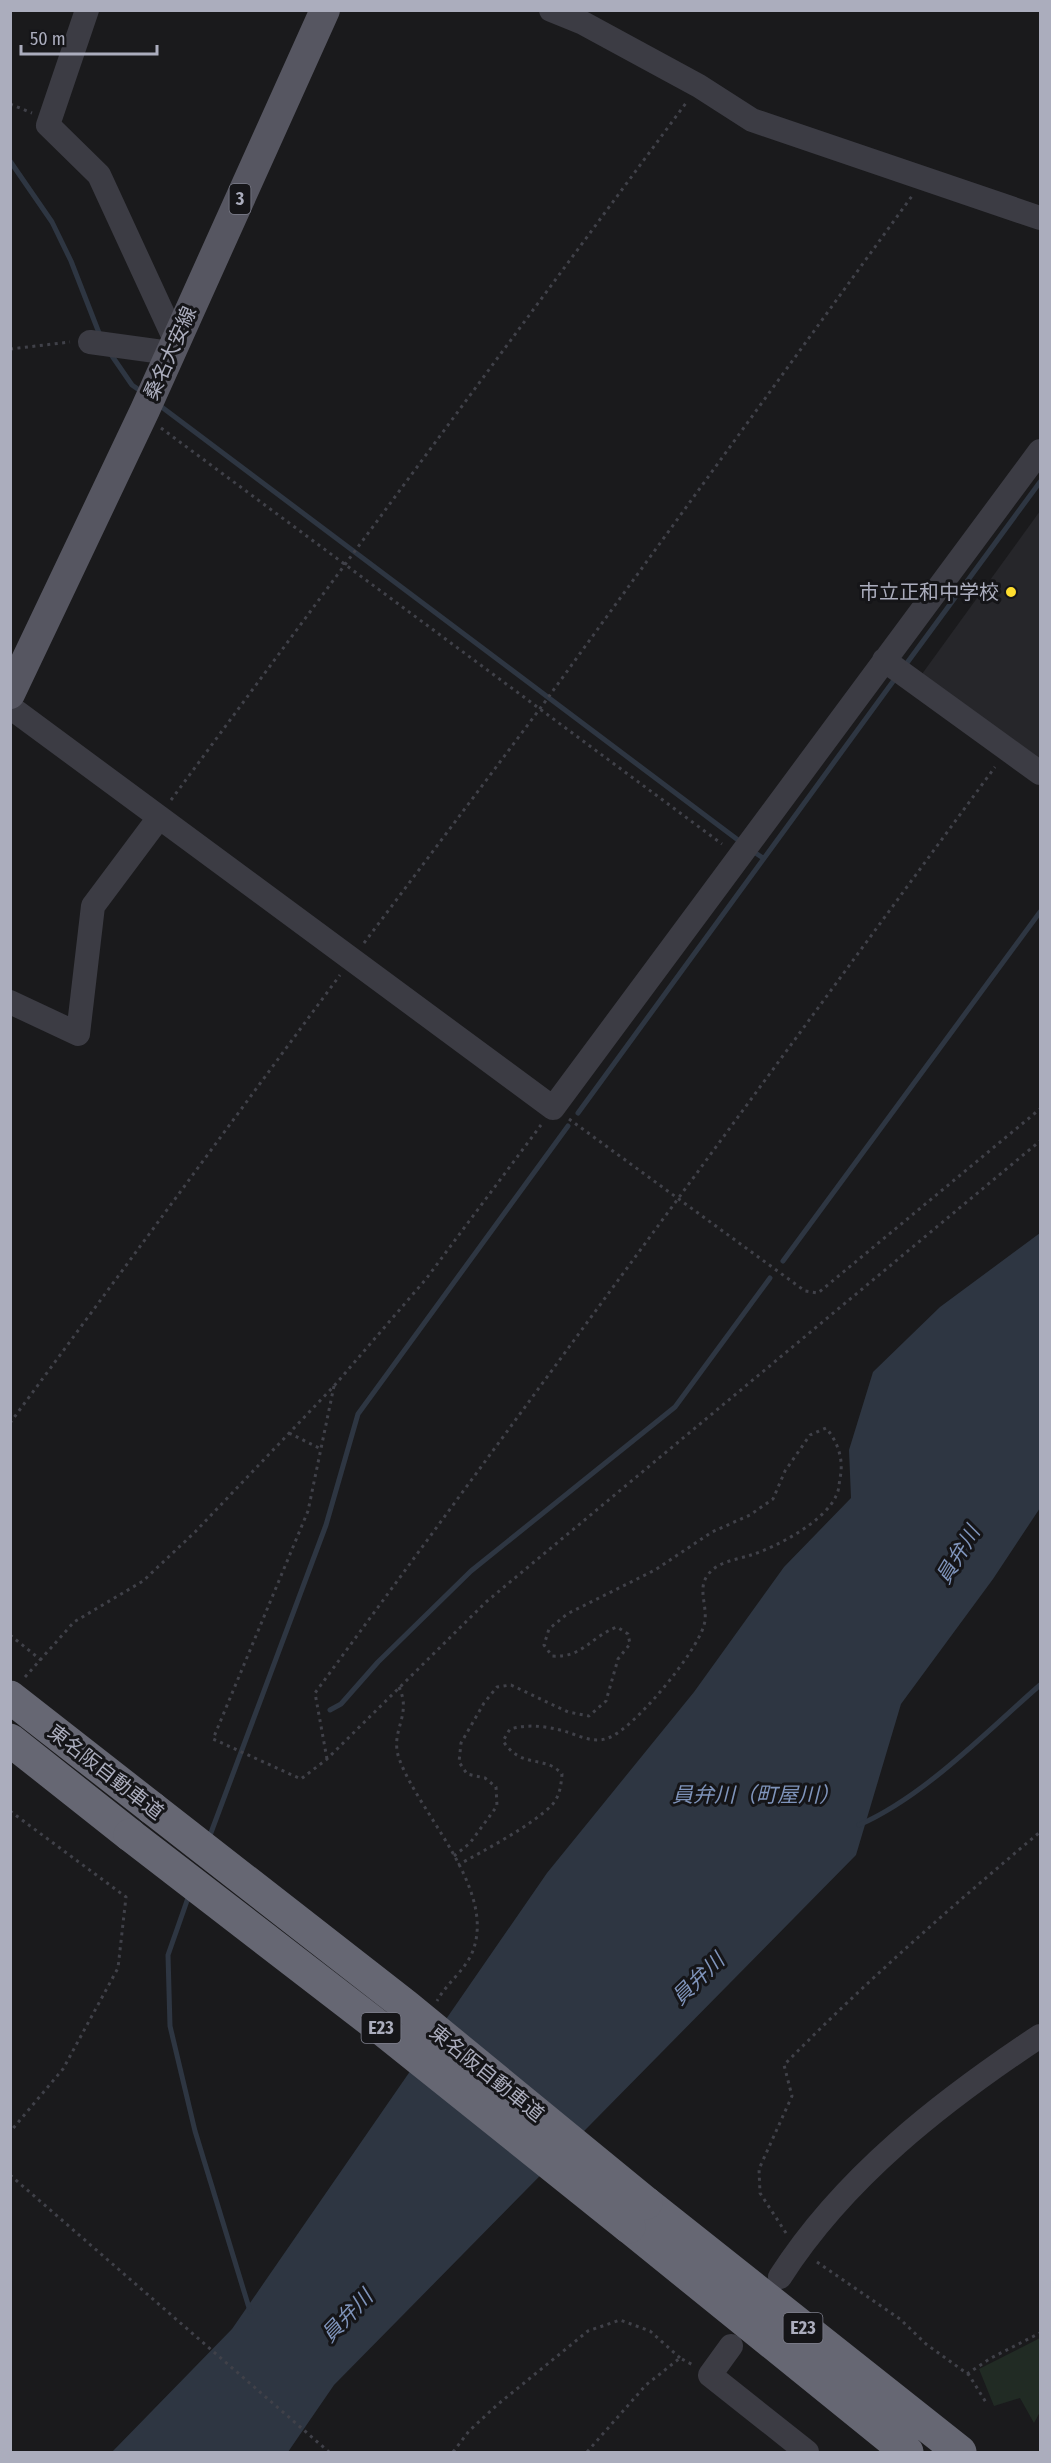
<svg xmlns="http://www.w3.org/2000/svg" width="1051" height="2463" font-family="'Fira Sans Condensed','Noto Sans JP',sans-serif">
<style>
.built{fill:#26262a}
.green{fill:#212b24}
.water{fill:#2e3642}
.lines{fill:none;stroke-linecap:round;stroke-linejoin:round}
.stream{stroke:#2e3642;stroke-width:5}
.path{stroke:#404149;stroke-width:3;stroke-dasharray:3 4.5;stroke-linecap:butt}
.minor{stroke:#3c3c44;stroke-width:24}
.major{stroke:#565661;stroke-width:30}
.highway{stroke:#666773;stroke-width:33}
.highway-bridge{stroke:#666773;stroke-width:33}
.poi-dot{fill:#ffde2f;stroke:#151518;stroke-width:2}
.labels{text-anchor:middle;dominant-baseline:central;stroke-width:6;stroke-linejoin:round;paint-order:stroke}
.shield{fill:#151518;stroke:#7e7f8c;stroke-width:1.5}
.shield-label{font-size:18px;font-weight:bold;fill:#abadbd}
.street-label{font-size:20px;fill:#abadbd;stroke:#151518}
.poi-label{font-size:20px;fill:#abadbd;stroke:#151518;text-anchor:end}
.water-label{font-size:21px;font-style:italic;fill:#7f94bb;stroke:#151518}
</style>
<rect width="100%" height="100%" fill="#1a1a1c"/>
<path class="built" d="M1040,511V761L922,674Z"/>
<path class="green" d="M1040,2338V2412L1034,2423L1020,2398L994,2406L979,2369Z"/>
<path class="water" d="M1040,1233V1508L993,1579L901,1704L856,1855L334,2385L288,2452H112L232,2329L547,1873L694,1692L784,1567L851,1498L849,1450L873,1372L940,1307Z"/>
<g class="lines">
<path class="stream" d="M10,161L52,222L71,261L101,338
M110,353L132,385L142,392
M159,405L742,843
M904,667L1040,482
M751,850L763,858
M578,1113L897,676
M783,1261L1040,912
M330,1710L341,1704L378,1662L471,1571L675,1407L770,1278
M859,1825C925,1796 986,1732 1040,1685
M209,1838L326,1525L358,1414L568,1126
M189,1895L168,1955L170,2026L195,2131L250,2311"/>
<path class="path" d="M10,104L32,113
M10,349L70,342
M161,428L722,844
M171,800L686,103
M364,943L539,710L912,196
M569,1119L805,1291L818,1293L1040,1109
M334,1386L308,1511L213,1739L301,1779L327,1759L486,1602L1040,1141
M10,1423L340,975
M289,1433L321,1449
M10,1635L41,1660
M25,1677L74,1622L143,1581L195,1532L334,1386L426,1279L541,1125
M399,1687C413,1717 388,1731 400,1761C421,1816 498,1891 472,1953C465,1970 446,1984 437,2001
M327,1759L315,1693L995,767
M10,1811L126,1897L118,1968L63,2069L10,2132
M454,1856L470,1843L497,1806L496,1787L485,1778L467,1774L459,1762L461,1743L484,1703L497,1687L511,1685L568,1712L589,1716L606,1701L618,1659L630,1644L628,1634L617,1627C590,1637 583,1658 552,1656L544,1645L549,1629L567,1614L655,1570L712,1532L750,1515L773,1499L785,1471L810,1435L826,1428C838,1442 844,1460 840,1478C839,1484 839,1491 836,1496C825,1521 777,1547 751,1555C736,1560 717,1561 707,1576C697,1590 709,1609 704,1625C697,1652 634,1729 608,1738C593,1744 578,1735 564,1731C545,1726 529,1724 510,1729L503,1741C522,1770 544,1754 562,1774C561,1785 560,1796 552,1805C531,1826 485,1850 458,1865
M10,2175L329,2452
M786,2233L760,2193L759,2169L792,2096L784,2065C865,1982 952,1906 1040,1832
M817,2262L900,2319L926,2344L969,2375L987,2404
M967,2374L991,2358L1040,2333
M453,2452L469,2431L497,2405L588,2331L620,2320L650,2331L680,2358
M587,2452L646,2385L680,2358L693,2365"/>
<path class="minor" d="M87,10L48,125L99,175L176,342
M551,10L583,23L699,86L752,120L1040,218
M90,342L170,353
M884,660L1040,773
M10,707L553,1108L1040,451
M10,1002L78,1034L93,906L158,819
M780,2277C844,2177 942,2101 1040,2036
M731,2346L710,2375L807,2452"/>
<path class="major" d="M10,694L145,410L325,10"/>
<path class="highway" d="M10,1697L152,1808
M10,1740L130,1835
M646,2203L960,2452
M629,2227L907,2452"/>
<path class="highway-bridge" d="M152,1808L406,2006L646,2203
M130,1835L383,2030L629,2227"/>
</g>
<circle class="poi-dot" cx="1011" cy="592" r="6"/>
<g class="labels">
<g class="shield">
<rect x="229.5" y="184" width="21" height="30" rx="4.5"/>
<rect x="361.5" y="2013" width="39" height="30" rx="4.5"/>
<rect x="783.5" y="2313" width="39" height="30" rx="4.5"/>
</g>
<g class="shield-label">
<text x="240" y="199">3</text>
<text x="381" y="2028">E23</text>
<text x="803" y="2328">E23</text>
</g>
<g class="street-label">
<text transform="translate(170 353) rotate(-66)">桑名大安線</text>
<text transform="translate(106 1772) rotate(38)">東名阪自動車道</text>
<text transform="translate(487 2073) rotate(39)">東名阪自動車道</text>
</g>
<g class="poi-label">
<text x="999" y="592">市立正和中学校</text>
</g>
<g class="water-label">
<text transform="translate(958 1555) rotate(-59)">員弁川</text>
<text x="756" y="1795">員弁川（町屋川）</text>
<text transform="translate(698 1979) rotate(-44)">員弁川</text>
<text transform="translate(347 2316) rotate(-46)">員弁川</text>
</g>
</g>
<rect width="1051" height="2463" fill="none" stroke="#abadbd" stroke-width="24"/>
<path d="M21 45v9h136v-9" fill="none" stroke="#abadbd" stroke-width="3"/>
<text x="30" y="45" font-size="18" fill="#abadbd" stroke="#151518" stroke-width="4.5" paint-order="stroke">50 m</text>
</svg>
